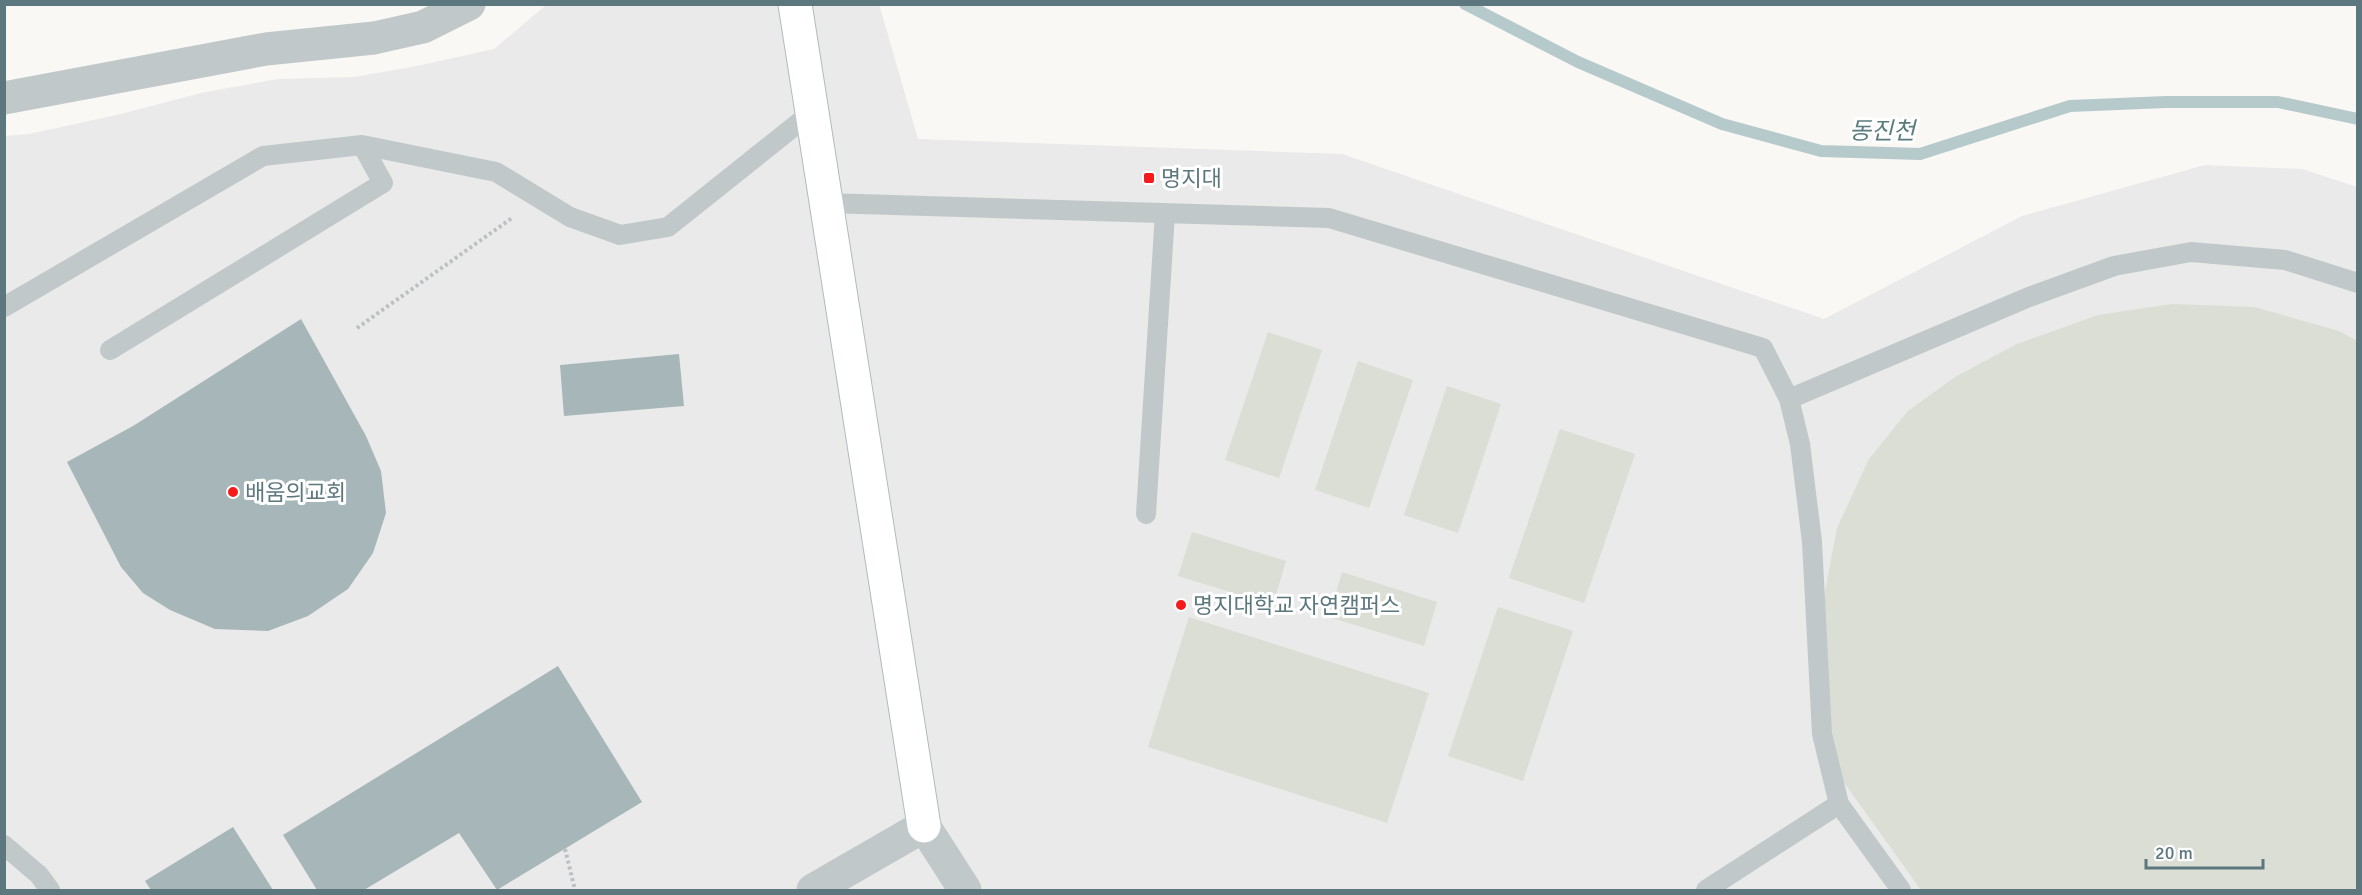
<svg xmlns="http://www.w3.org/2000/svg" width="2362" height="895" font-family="Signika,'Noto Sans KR',sans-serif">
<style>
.built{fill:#e9eae9}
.green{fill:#daded4}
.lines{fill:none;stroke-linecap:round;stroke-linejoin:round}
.stream{stroke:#b7cacb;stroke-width:12}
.building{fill:#a7b6b9}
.secondary-casing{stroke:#b1bbbe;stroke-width:35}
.path{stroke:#bbc0c2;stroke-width:4;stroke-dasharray:3 3;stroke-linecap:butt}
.service{stroke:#c1c8ca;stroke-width:20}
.minor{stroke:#c1c8ca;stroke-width:33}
.tertiary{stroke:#c1c8ca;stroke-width:33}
.secondary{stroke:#fff;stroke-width:33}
.poi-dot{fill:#f41b1a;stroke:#fff;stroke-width:2}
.labels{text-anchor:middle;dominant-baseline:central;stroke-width:6;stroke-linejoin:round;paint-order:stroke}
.poi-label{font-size:22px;fill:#5d777e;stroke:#fff;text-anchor:start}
.water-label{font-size:24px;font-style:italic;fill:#5b7c7e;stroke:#fff}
</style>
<rect width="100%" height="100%" fill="#f9f8f5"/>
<path class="built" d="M879,4L918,139L1342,154L1824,319L2022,216L2205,165L2302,169L2357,187V890H5V136L29,134L121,114L201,93L278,79L354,77L417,66L494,49L546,5Z"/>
<path class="green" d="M2172,304L2254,307L2339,331L2357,341V890H1921L1838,774L1824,692L1823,602L1837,528L1869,459L1908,411L1955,377L2017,344L2098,315Z
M1268,332L1322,350L1279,478L1225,460Z
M1358,361L1413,380L1369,508L1315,490Z
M1447,386L1501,404L1458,533L1404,515Z
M1560,429L1635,454L1584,603L1509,578Z
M1192,532L1286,561L1273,605L1178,576Z
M1342,572L1437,602L1424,646L1329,617Z
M1498,607L1573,631L1523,781L1448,756Z
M1189,617L1429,693L1387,823L1148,747Z"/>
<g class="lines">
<path class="stream" d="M1465,4L1578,62L1722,124L1821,151L1920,154L2070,106L2166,102H2278L2358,119"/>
</g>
<path class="building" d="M301,319L366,436L381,471L386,513L373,553L348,589L308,616L268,631L215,629L170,610L143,593L121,567L67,462L133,426Z
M679,354L684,406L564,416L560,365Z
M558,666L642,802L497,890L459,833L364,890H317L283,835Z
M233,827L273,890H151L145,881Z"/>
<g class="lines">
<g class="secondary-casing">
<path id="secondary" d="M795,4L924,826"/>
</g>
<path class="path" d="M357,328L512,218
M565,849L575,890"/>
<path class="service" d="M826,203L1329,218L1763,348L1789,399L1800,444L1812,542L1822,734L1839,804L1901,890
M4,307L263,156L362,145L496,172L570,217L620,235L668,227L812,112
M110,350L383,183L362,145
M1789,399L2029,297L2114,266L2191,252L2285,260L2358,283
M1146,514L1165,213
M4,845L39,875L50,890
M1706,890L1839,804"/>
<path class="minor" d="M813,890L924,826L965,890"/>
<path class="tertiary" d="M4,98L266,49L374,38L423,27L469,4"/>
<use href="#secondary" class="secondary"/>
</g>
<g class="poi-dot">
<rect x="1143" y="172" width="12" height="12" rx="3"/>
<circle cx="233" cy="492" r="6"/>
<circle cx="1181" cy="605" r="6"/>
</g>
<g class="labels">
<g class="poi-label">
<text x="1161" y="178">명지대</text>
<text x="245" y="492">배움의교회</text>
<text x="1193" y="605">명지대학교 자연캠퍼스</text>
</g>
<g class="water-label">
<text x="1882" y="131">동진천</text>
</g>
</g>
<rect width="2362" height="895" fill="none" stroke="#5d777e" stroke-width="12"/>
<path d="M2146 859v9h117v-9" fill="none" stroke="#5d777e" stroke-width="3"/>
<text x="2155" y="859" font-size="18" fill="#5d777e" stroke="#ffffff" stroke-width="4.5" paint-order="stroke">20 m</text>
</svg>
